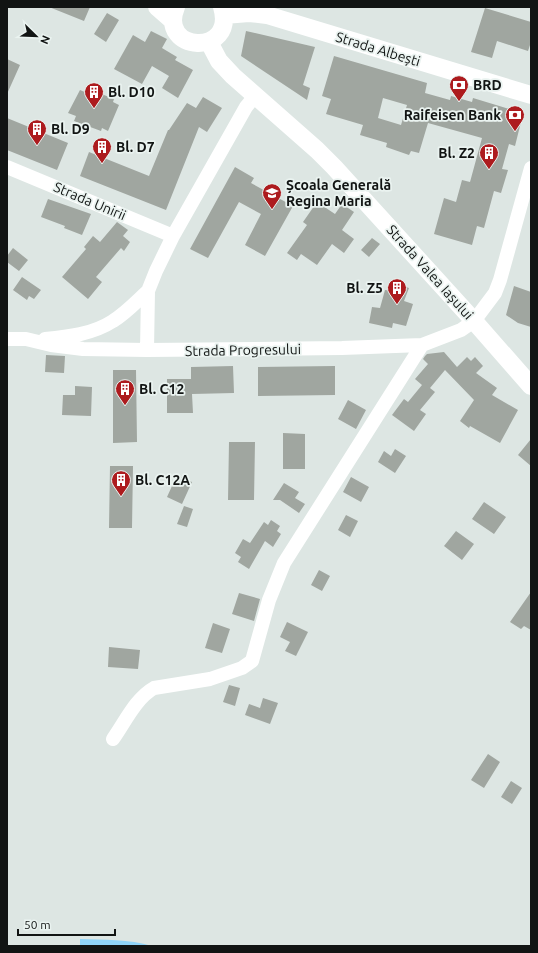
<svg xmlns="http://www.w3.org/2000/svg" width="538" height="953" font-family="Ubuntu,sans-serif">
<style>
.water{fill:#90d5f9}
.building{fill:#a0a6a0;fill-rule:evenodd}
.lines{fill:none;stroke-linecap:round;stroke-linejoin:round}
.minor{stroke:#fff;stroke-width:14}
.major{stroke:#fff;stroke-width:18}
.labels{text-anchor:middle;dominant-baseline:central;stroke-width:3.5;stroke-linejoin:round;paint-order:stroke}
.street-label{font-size:14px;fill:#111413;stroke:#eaf3f0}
.poi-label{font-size:14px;font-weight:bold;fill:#111413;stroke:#eaf3f0;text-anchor:start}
</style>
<rect width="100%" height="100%" fill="#dde6e3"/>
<path class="water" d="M80,939C103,940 129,939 152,946H80Z"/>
<path class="building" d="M49,7H90L84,21Z
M485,8L531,22V42L528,51L497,41L492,58L471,52Z
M107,13L119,20L106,42L94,34Z
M151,31L167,39L162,48L177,57L175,60L193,70L178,98L162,88L169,76L152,66L142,84L114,69L133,35L145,42Z
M246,31L315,47L303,85L310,88L307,100L241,56Z
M334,56L427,83L425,93L450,100L451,96L472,102L473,98L519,112L517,121L521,122L515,146L509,144L502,169L508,170L501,193L494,191L484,228L477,226L472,245L434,234L444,198L456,202L462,180L470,182L482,138L428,123L419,153L411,151L409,155L386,147L387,143L360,135L363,125L326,114L331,99L322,96ZM383,98L407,105L401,125L378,118Z
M7,59L20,65L7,94Z
M89,89L114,99L113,102L119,105L108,131L102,128L101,131L74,121L76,116L68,113L80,90L87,93Z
M203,97L222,108L207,132L199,127L166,210L80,176L89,152L149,176L168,130H169L187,103L196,108Z
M7,118L68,143L57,170L7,150Z
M235,167L254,178L251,183L293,206L265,256L245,245L261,214L239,202L208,258L190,249Z
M48,199L91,214L82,235L64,228L65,226L41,217Z
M317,202L335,214L342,204L354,212L342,230L354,239L344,253L332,244L317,265L301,254L297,260L287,253L307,225L303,222Z
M117,222L128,230L123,236L130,242L124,251L121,248L96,277L102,282L88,299L62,277L86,249L84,247L93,236L100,242Z
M372,238L380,244L369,257L361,250Z
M13,248L28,260L19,271L7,262V256Z
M22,277L41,290L34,299L29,296L27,300L13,290Z
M394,283L409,288L404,301L413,304L406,326L393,323L392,328L369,323L372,307L380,308L385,290L392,291Z
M514,286L531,292V327L518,323L506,315Z
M444,352L457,367L467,357L471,361L475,357L483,366L476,373L497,388L492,395L518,410L500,443L470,426L469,428L460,421L474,400L445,370L430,388L435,392L420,410L426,414L414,431L392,415L404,399L408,402L422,385L415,379L428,364L423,359L425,356L427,354Z
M46,355L65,356L64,373L45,372Z
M233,366L234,393L192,394L193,413H167V379H191V367Z
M335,366V395L258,396V367Z
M113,370H136L137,442L113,443Z
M75,386L92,387L91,416L62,415L63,395H75Z
M348,400L366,410L356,429L338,419Z
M283,433L305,434V469H283Z
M531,439V466L518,455Z
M229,442H255L254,500H228Z
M395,449L406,456L395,473L378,462L384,451L391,456Z
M110,466H133L132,528H109Z
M177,475L192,482L182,504L167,497Z
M351,477L369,487L361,502L343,492Z
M284,483L299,492L295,498L305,504L299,513L280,500H273Z
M484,502L506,517L494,534L472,519Z
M184,506L193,509L187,527L177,524Z
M346,515L358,521L350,537L338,530Z
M271,520L280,526L277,531L281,534L273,547L265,541L249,569L238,562L241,557L235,553L243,539L250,543L264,522L268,525Z
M456,531L474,544L462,560L444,546Z
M319,570L330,576L322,591L311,585Z
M531,592V630L524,626L521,629L510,622Z
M239,593L260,599L254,621L232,614Z
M287,622L308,632L296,656L285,651L290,642L280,637Z
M213,623L230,629L222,653L205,648Z
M109,647L140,650L138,669L108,667Z
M229,685L240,688L235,706L223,702Z
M263,698L278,703L270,724L245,715L249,704L260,708Z
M488,754L500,762L484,788L471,780Z
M511,781L522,788L512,804L501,797Z"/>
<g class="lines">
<path class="minor" d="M7,167L173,236
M7,339H26L51,345L83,349L147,350L342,348L422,345L461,330L474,321L495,293L500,280L531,168
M45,339C68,337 93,334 113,321C126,313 137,301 148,291
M147,350L148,291L156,271L173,236L246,107L255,96
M113,739C125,722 136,698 154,688L210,679L242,668L252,661L269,600L284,563L422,345"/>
<path class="major" d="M157,7L173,21
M176,7C157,53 237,57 222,7
M224,15L249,13L267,15L531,95
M209,42L219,61L233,76L317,150L334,167L474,321L531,386"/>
</g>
<defs>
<g id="bank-pin" transform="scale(1)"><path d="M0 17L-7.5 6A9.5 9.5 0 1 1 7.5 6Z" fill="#ad1b1e" stroke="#eaf3f0"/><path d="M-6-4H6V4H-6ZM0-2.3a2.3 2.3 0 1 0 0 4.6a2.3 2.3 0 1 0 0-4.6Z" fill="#fff"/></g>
<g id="building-pin" transform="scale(1)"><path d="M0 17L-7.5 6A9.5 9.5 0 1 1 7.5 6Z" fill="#ad1b1e" stroke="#eaf3f0"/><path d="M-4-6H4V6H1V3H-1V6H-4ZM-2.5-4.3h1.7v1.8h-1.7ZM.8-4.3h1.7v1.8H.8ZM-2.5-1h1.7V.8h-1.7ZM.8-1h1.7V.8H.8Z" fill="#fff"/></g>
<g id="school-pin" transform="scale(1)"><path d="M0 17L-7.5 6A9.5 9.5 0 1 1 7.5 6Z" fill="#ad1b1e" stroke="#eaf3f0"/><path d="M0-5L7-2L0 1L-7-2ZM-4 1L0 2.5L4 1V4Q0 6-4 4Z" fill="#fff"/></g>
</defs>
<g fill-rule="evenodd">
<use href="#bank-pin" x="459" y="85"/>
<use href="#building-pin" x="94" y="92"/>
<use href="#bank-pin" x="515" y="115"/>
<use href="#building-pin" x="37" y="129"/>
<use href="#building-pin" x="102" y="147"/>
<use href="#building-pin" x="489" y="153"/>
<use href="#school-pin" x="272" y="193"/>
<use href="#building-pin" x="397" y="288"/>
<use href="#building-pin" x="125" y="389"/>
<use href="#building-pin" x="121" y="480"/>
</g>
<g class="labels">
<g class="street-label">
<text transform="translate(378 49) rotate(17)">Strada Albești</text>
<text transform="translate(90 201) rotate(23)">Strada Unirii</text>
<text transform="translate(430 272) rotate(48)">Strada Valea Iașului</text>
<text transform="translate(243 350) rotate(-1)">Strada Progresului</text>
</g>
<g class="poi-label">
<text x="473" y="85">BRD</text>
<text x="108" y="92">Bl. D10</text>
<text x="501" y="115" text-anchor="end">Raifeisen Bank</text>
<text x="51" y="129">Bl. D9</text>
<text x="116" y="147">Bl. D7</text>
<text x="475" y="153" text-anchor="end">Bl. Z2</text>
<text x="286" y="185">Școala Generală<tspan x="286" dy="16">Regina Maria</tspan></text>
<text x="383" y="288" text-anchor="end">Bl. Z5</text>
<text x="139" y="389">Bl. C12</text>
<text x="135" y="480">Bl. C12A</text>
</g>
</g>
<rect width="538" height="953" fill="none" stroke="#111413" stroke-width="16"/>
<g transform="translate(36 36) rotate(113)" stroke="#eaf3f0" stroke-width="3" paint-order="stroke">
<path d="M0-3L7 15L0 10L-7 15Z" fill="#111413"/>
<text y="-6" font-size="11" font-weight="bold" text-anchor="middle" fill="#111413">N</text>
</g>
<path d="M18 929v6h97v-6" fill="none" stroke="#111413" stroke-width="2"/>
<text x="24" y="929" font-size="12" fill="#111413" stroke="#eaf3f0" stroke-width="3" paint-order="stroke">50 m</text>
</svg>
